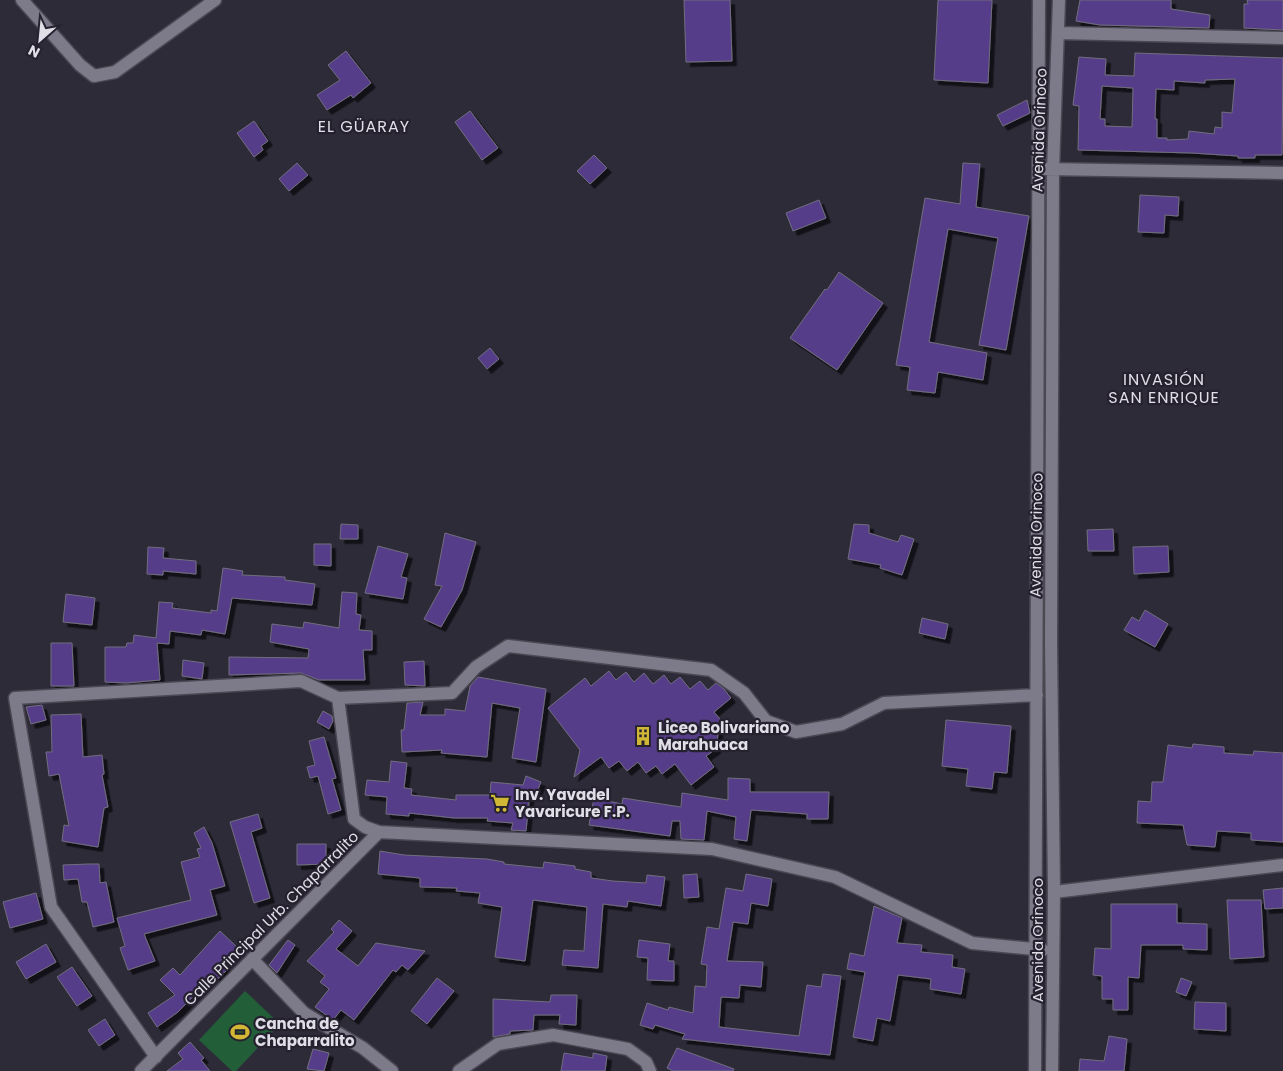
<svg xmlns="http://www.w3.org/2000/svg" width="1283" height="1071" font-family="Poppins,sans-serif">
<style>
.green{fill:#225f39}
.building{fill:#563d89;stroke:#716e7e;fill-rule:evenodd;filter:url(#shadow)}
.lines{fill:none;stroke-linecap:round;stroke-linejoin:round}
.minor-casing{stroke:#4b4854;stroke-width:15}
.minor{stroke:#7d7a8a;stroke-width:12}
.labels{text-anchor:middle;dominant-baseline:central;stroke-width:4.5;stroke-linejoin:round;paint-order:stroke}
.street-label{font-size:15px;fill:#e0dee7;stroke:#25212f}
.poi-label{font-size:15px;font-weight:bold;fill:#e0dee7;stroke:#25212f;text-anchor:start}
.neighbourhood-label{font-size:16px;letter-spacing:1px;fill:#e0dee7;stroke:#25212f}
</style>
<defs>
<filter id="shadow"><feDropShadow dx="4.5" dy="4.5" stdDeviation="0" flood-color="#0009"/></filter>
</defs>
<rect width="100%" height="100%" fill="#2e2b39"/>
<path class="green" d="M245,991L280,1024L236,1071H232L199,1040Z"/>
<path class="building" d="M684,0H730L732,61L686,62Z
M938,0H992L988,83L934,80Z
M1080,0H1171V9L1210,15L1209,28L1100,25L1076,21Z
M1247,0H1283V30L1244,28V4H1248Z
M346,51L371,83L353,98L351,95L327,110L317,95L340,80L328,65Z
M1135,53L1283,58L1282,155H1255V158H1238V156L1192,153L1078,150L1079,106L1073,105L1079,57L1106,59L1105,75L1134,76ZM1235,79L1232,113L1222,112V128L1215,127L1214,134L1189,131L1188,139L1167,140V138H1157V119H1155L1156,89L1174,90V81L1205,83V80ZM1102,86L1133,88L1132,127L1105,126V119H1100Z
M1027,100L1030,113L1003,126L997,115Z
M470,111L498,148L482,160L455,122Z
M254,121L268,141L261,146L263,150L254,157L237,133Z
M594,155L607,168L590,184L577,171Z
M297,163L308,175L289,191L279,179Z
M963,163L980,164L976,207L1029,216L1006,350L979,345L998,238L948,229L929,342L987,353L983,380L938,372L935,393L907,390L910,367L896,365L925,198L960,204Z
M1140,195L1179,197L1178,216L1165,215L1164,233L1138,232Z
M819,200L826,218L793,231L786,213Z
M839,272L883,303L837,370L790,338L825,289L827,290Z
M490,348L499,359L487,369L478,358Z
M341,524L358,525V539H340Z
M854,524L869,525V533L898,542L901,535L914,539L902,575L880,568L881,565L848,559Z
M1113,529L1114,551H1088L1087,530Z
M445,533L476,542L462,590L441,627L424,619L442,586L435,585Z
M314,544H331V566L314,565Z
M378,546L408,554L401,577L407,578L403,599L365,593Z
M1168,546L1169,572L1134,574L1133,547Z
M148,547L164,548L163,558L196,561V574L163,571V575L147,574Z
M223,568L243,571L242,575L285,577V580L315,584L312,605L232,598L225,634L202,630L201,635L170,631L169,644L157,643L160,680L126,683L105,682V647H126L127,643H133L134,635L156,638L159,602L173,603L172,608L211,613V610L217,611Z
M342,592L357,593L356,614L361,615L359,630L372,631V650H363L365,680H319L301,673L229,675V657L308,658L309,649L270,642L272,624L303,628L304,622L339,628Z
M66,594L95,598L92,625L63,622Z
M1145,610L1168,624L1155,647L1124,630L1132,617L1139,621Z
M922,618L948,624L945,639L919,633Z
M51,643H72L74,686H51Z
M183,660L204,663L202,679L182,676Z
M424,661L425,686L405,685L404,662Z
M609,671L616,680L626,672L634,682L644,673L653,684L664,675L671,684L680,677L690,689L700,681L708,690L716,683L724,689L731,698L714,712L720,719L716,749L706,756L714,767L691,785L675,764L662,774L656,766L646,773L638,762L627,771L619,761L609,768L601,757L574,777L580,750L548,708L585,678L591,686Z
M478,677L546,689L536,762L512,758L520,708L492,703L487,757L441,753L442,750L402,752L401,730H404L407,703L423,702L420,715H445V709L465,711L470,686Z
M42,705L46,720L31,724L26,707Z
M323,711L332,716L333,721L329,729L317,722Z
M81,714L83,757L102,755L104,774L102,775L108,807L104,808L98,847L62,841L64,825L69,826L59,774L49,776L46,752H52L51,715Z
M946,720L1011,726L1007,773L994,772L992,789L966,786L968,769L942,766Z
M324,737L336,778L332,779L341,810L328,814L318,776L310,778L307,767L315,765L309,741Z
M1193,744L1224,747V753L1253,755L1254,751L1283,753V842L1251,840V833L1217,831L1215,847L1187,845L1183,825L1137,823L1138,801L1151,802L1152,782H1163L1168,745L1192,748Z
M391,761L407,763L404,788L412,789L411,795L456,800V795H490L491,782L523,785L526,776L541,782L536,794L530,792L526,831L511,830L513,823L487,821L488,818H454L409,813V816L386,814L387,797L365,795L367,780L389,782Z
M728,778L750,779V792H829L828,819H807V814L751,810L747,841L734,839L736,817L707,811L704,840L681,839L680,821H672L670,836L589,825L594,798L622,804L623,798L681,807L682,793L728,800Z
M258,814L262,828L251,832L270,898L254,903L230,822Z
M204,827L212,843L225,886L210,890L217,915L144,934L155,961L128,970L120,948L125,946L117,918L191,900L181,862L200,857L197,849L201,848L194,833Z
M297,844H326V864L297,865Z
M380,851L404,855L487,859L504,862V864L543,868L544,862L575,866V869L591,872V878L613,881L646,883L647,875L665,877L661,906L628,901L627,907L603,904L598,968L562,965L564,950L584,951L587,907L533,900L525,961L495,957L502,907L478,903L480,893L456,891L457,888L420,887V878L378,874Z
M89,864H99L100,883L106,882L114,922L93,927L87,902H82L78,879L64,880L63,865Z
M697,874L699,897L684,898L683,875Z
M746,874L772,879L768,906L751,903L748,924L733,922L727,961L763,962L761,987L740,985L739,998L721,997L719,1027L799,1036L807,985L821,987L823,974L841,976L830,1055L682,1039L685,1034L655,1025L653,1029L640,1025L647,1003L668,1010L669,1007L693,1013L695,986L706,987L707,965L701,964L707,927L719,929L726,888L743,891Z
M1283,888V908L1265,909L1263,890Z
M36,893L43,919L10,928L3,902Z
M1227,900H1261L1264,957L1230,959Z
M1111,904H1177V923L1207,924V950L1183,949V945H1141L1139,978L1128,977V1010H1113V999H1102V976L1093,975L1095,948L1111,949Z
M874,906L902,918L897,943L922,945L921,952L953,955L952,967L965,969L961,994L930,989L931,979L898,975L890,1021L877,1018L873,1041L853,1037L865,972L847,969L850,953L864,956Z
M339,920L352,931L336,949L358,966L376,943L425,951L408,970L402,965L396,972L393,970L354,1020L341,1010L333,1020L315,1007L329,989L320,982L325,976L307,961L334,932L331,929Z
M220,931L239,949L224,965L228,969L218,979L214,975L178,1012L157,1027L148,1013L175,995L160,980L173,968L180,975Z
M288,940L295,945L277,973L269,965Z
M639,940L670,944L668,961H674V981L647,980L648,958L637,957Z
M46,944L56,962L26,979L16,962Z
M72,967L92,996L77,1006L57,977Z
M437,978L454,991L427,1024L411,1011Z
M1181,978L1192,982L1186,996L1176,992Z
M551,995H577L576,1025L559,1024L560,1015H534L533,1030L510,1031V1034L493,1037V999L550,1002Z
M1195,1002L1226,1003V1031L1194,1029Z
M105,1019L115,1035L99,1046L88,1030Z
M1109,1036L1127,1039L1124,1071H1079L1080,1059L1104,1061Z
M190,1042L204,1058L201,1060L210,1071H167L183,1059L178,1053Z
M677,1048L734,1069L733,1071H673L667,1068Z
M313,1049L329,1053L324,1071L307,1069Z
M564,1053L593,1058V1053L607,1056L605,1071H561Z"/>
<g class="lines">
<g class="minor-casing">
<path id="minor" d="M22,0L80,65L94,76L115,72L215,0
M1058,33L1283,38
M1046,169L1283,173
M338,698L452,693L476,667L508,646L711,670L744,693L766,721L796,732L842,724L884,703L1037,695
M1054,892L1283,865
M252,959L304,1013L363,1048L392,1071
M156,1057L51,907L15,698L301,681L338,698L354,819L365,827L379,832
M141,1071L379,832L712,849L835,877L972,943L1043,950
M459,1071L498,1044L553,1035L628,1049L646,1062L650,1071
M1035,1071L1039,0
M1052,1071L1054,892L1051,642L1053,169L1059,0"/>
</g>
<use href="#minor" class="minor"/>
</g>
<defs>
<g id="building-bare" transform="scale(1.5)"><path d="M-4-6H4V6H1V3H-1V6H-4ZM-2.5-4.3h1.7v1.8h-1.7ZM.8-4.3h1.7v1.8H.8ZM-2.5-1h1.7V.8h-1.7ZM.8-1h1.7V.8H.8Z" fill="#d1b736" stroke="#25212f" stroke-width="2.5" paint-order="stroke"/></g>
<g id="supermarket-bare" transform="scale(1.5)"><path d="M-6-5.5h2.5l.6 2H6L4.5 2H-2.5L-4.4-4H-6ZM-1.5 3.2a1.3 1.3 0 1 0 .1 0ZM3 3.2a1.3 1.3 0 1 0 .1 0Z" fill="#d1b736" stroke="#25212f" stroke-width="2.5" paint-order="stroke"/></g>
<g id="stadium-bare" transform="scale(1.5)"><path d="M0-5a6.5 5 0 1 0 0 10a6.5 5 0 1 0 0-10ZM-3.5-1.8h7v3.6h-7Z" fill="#d1b736" stroke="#25212f" stroke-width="2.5" paint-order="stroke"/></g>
</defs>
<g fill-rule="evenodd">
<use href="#building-bare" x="643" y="736"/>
<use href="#supermarket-bare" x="500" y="803"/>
<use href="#stadium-bare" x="240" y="1032"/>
</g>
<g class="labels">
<g class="street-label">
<text transform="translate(1039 130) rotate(-88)">Avenida Orinoco</text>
<text transform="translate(1036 535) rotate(-89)">Avenida Orinoco</text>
<text transform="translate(271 918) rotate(-45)">Calle Principal Urb. Chaparralito</text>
<text transform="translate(1037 940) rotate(-90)">Avenida Orinoco</text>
</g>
<g class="poi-label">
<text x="658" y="727">Liceo Bolivariano<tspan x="658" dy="17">Marahuaca</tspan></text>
<text x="515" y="794">Inv. Yavadel<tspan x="515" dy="17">Yavaricure F.P.</tspan></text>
<text x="255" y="1023">Cancha de<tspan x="255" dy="17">Chaparralito</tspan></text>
</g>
<g class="neighbourhood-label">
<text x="364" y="126">EL GÜARAY</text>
<text x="1164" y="379">INVASIÓN<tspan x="1164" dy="18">SAN ENRIQUE</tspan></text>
</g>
</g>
<g transform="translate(40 40) rotate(207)" stroke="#25212f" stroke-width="4" paint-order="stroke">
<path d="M0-4L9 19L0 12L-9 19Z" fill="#e0dee7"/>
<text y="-8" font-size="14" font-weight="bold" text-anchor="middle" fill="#e0dee7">N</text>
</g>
</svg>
